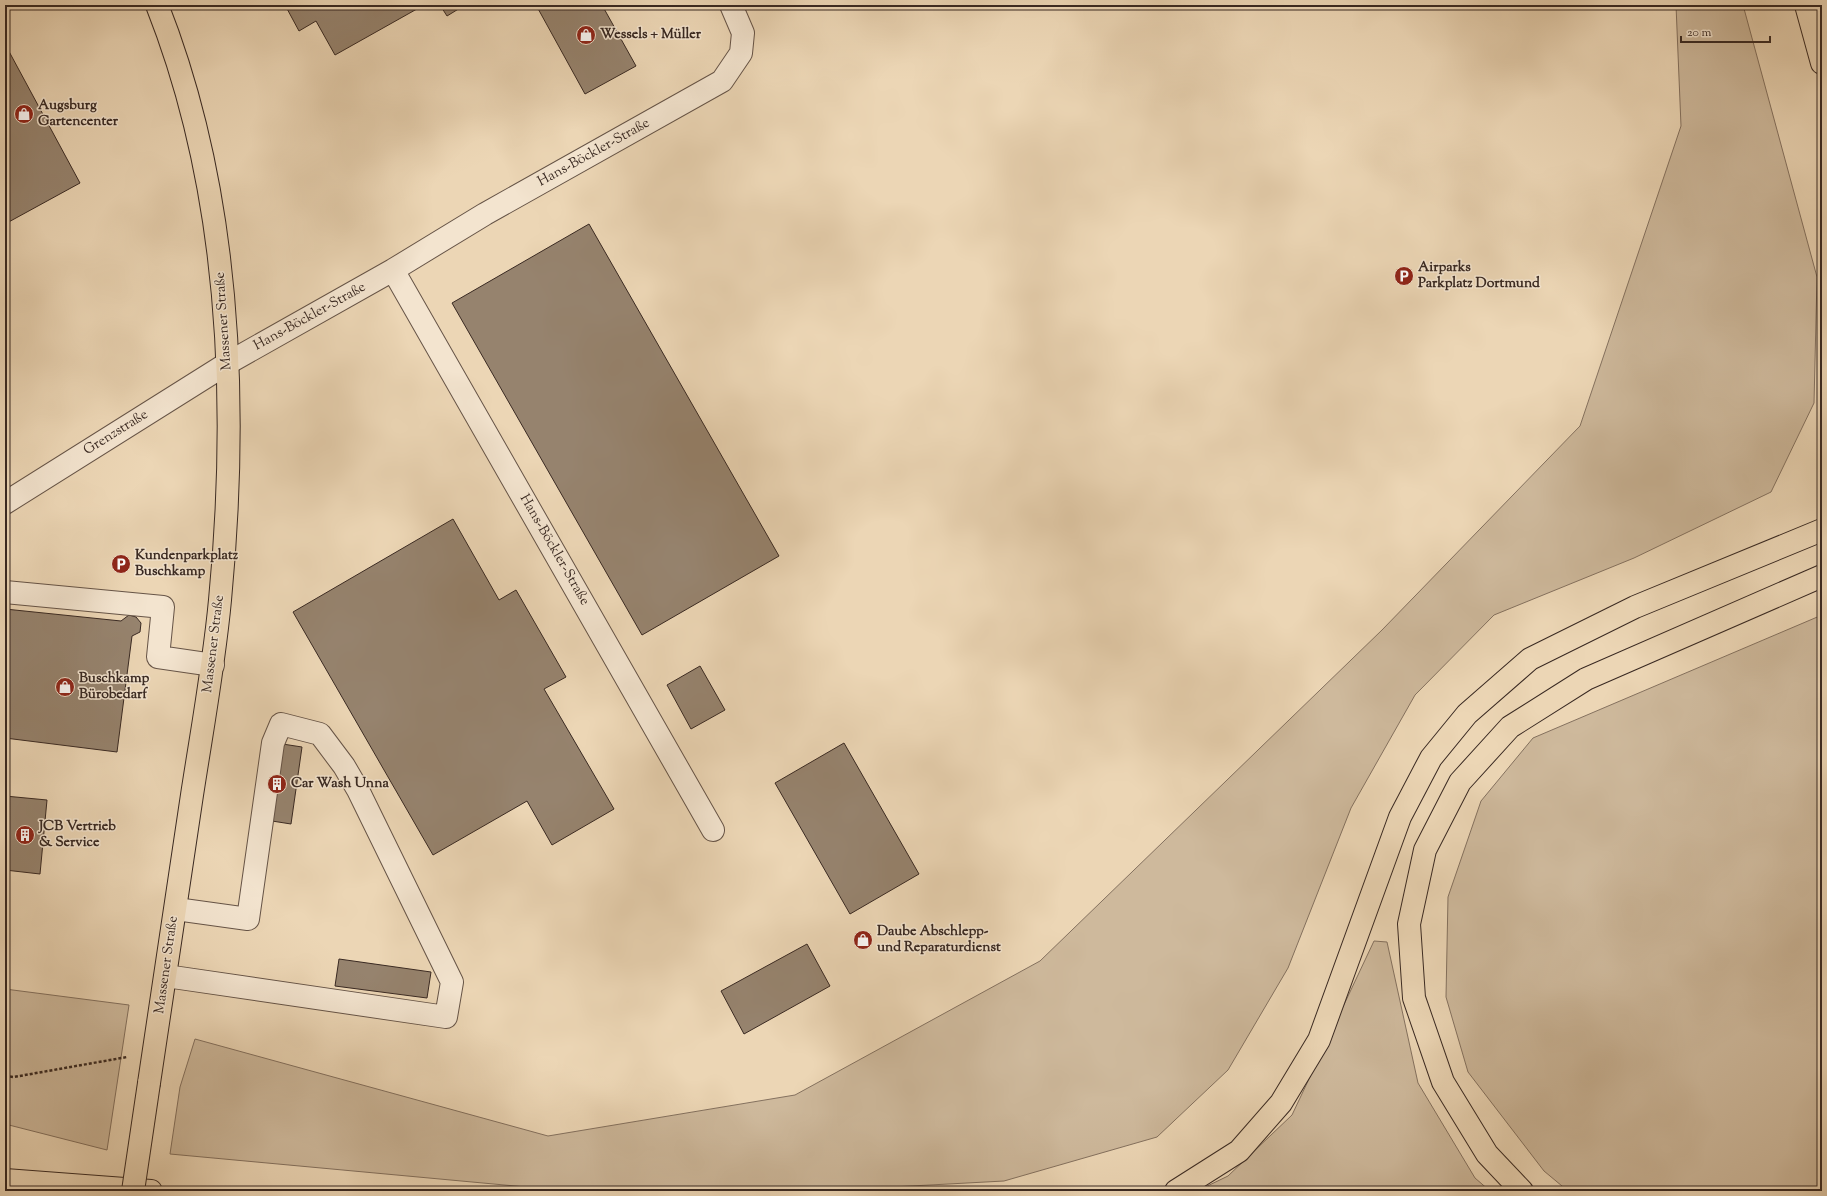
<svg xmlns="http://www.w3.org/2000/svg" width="1827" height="1196" font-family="'Sorts Mill Goudy',serif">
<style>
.green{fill:#ceb99c;stroke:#84715f}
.building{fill:#96836e;stroke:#392922}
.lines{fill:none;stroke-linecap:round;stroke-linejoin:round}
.minor-casing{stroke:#665447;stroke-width:24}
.major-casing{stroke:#392922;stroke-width:24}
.highway-casing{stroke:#392922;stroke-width:24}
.path{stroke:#392922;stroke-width:2.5;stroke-dasharray:3 2;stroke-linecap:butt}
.minor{stroke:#f3e4cf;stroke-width:22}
.major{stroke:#ecd6b5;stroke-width:22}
.highway{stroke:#ecd6b5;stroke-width:22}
.major-bridge-casing{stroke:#392922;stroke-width:24;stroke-linecap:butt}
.major-bridge{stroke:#ecd6b5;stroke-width:22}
.labels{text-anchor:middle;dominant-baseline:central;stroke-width:3;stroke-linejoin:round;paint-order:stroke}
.poi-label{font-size:14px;font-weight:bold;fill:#392922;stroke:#f3e4cf;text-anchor:start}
.street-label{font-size:14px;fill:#392922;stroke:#f3e4cf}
</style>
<rect width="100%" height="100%" fill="#ecd6b5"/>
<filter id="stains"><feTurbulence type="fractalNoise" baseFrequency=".005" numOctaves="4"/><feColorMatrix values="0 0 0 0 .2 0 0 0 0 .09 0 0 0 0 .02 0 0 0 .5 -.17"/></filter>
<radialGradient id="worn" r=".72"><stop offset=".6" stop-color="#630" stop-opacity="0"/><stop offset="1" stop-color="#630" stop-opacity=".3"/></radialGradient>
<path class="green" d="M1676,5H1743L1817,277L1814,403L1771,492L1634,558L1494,615L1415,695L1351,808L1288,968L1228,1070L1157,1137L1004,1181L818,1191H569L170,1154L180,1087L195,1039L548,1136L795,1095L1040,961L1382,630L1580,426L1681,126Z
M1822,615V1191H1568L1544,1171L1468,1072L1446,997L1448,897L1481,801L1533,738Z
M1374,941L1387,942L1418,1083L1475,1178L1490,1191H1197L1228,1176L1292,1115Z
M5,989L129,1005L107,1150L5,1124Z"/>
<path class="building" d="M285,5H424L335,55L316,21L299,31Z
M440,5H465L447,16Z
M536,5H602L636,66L585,94Z
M5,44L80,183L5,224Z
M589,224L779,556L642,635L452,303Z
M453,519L499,600L516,590L566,677L544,689L614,809L552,845L527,801L433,855L293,612Z
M5,609L121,621L129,615L136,617L141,623L140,632L132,636L117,752L5,738Z
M700,666L725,710L691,729L667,685Z
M263,741L302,747L291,824L272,821Z
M844,743L919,874L850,914L775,783Z
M5,796L47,800L40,874L5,870Z
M807,944L830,986L744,1034L721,991Z
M339,959L431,972L427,998L335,986Z"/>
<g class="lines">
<g class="minor-casing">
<path id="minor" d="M393,270L713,830
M5,503L228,363L393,270L485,214L722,81L741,53L743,33L731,5
M5,592L163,607L158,657L213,665
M166,976L446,1017L452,982L358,790L344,766L320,734L281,724L273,743L248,919L176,909"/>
</g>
<g class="major-casing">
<path id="major" d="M1806,5L1822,63
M149,1083C164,987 178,891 192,795C202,730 214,665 220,600C239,402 231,192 157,5"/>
</g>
<g class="highway-casing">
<path id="highway" d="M5,1180L151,1191
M1176,1191L1239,1151L1281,1103L1319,1040L1400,817L1431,758L1467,714L1530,659L1635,607L1822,530
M1522,1191L1487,1154L1443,1082L1414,998L1409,924L1425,850L1460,782L1510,727L1586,679L1822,576"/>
</g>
<path class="path" d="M5,1076L14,1077L127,1057"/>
<use href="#minor" class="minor"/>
<use href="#major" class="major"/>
<use href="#highway" class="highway"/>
<g class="major-bridge-casing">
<path id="major-bridge" d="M133,1191L149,1083"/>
</g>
<use href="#major-bridge" class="major-bridge"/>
</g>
<defs>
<g id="shop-disc" transform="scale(1)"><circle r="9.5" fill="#8f2418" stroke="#f3e4cf"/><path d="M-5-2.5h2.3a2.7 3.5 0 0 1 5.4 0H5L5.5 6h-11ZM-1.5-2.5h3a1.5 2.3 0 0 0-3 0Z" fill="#fff"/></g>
<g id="parking-disc" transform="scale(1)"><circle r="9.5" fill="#8f2418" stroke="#f3e4cf"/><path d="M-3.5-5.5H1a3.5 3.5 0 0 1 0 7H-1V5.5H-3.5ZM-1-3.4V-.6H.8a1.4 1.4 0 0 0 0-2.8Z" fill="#fff"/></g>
<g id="building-disc" transform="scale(1)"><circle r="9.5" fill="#8f2418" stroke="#f3e4cf"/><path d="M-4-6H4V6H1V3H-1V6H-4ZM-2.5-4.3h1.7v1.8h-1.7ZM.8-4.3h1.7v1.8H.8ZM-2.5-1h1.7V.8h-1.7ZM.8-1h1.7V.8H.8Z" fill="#fff"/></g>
</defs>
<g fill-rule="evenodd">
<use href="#shop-disc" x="586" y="35"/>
<use href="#shop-disc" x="24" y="114"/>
<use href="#parking-disc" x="1404" y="276"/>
<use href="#parking-disc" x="121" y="564"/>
<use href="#shop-disc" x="65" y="687"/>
<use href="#building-disc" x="277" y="784"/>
<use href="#building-disc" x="25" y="835"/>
<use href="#shop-disc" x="863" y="940"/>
</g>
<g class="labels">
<g class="poi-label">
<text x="600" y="35">Wessels + Müller</text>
<text x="38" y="106">Augsburg<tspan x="38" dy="16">Gartencenter</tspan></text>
<text x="1418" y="268">Airparks<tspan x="1418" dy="16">Parkplatz Dortmund</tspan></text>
<text x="135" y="556">Kundenparkplatz<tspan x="135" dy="16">Buschkamp</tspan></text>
<text x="79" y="679">Buschkamp<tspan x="79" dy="16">Bürobedarf</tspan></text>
<text x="291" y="784">Car Wash Unna</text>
<text x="39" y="827">JCB Vertrieb<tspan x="39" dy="16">&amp; Service</tspan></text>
<text x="877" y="932">Daube Abschlepp-<tspan x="877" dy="16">und Reparaturdienst</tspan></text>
</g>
<g class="street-label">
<text transform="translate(594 153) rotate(-29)">Hans-Böckler-Straße</text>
<text transform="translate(310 317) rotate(-29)">Hans-Böckler-Straße</text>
<text transform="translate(224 321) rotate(-94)">Massener Straße</text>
<text transform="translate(116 433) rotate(-32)">Grenzstraße</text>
<text transform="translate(554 550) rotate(60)">Hans-Böckler-Straße</text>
<text transform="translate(214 644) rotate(-83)">Massener Straße</text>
<text transform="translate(167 965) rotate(-82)">Massener Straße</text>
</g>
</g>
<rect width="1827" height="1196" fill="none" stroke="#ecd6b5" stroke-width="20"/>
<rect x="6" y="6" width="1815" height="1184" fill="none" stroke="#392922" stroke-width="2"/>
<rect x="10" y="10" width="1807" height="1176" fill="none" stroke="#392922"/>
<path d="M1681 36v6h89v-6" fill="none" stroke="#392922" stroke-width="2"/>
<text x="1687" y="36" font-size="12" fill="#392922" stroke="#f3e4cf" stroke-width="3" paint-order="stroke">20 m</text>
<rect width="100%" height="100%" filter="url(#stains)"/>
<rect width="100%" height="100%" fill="url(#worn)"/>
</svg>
